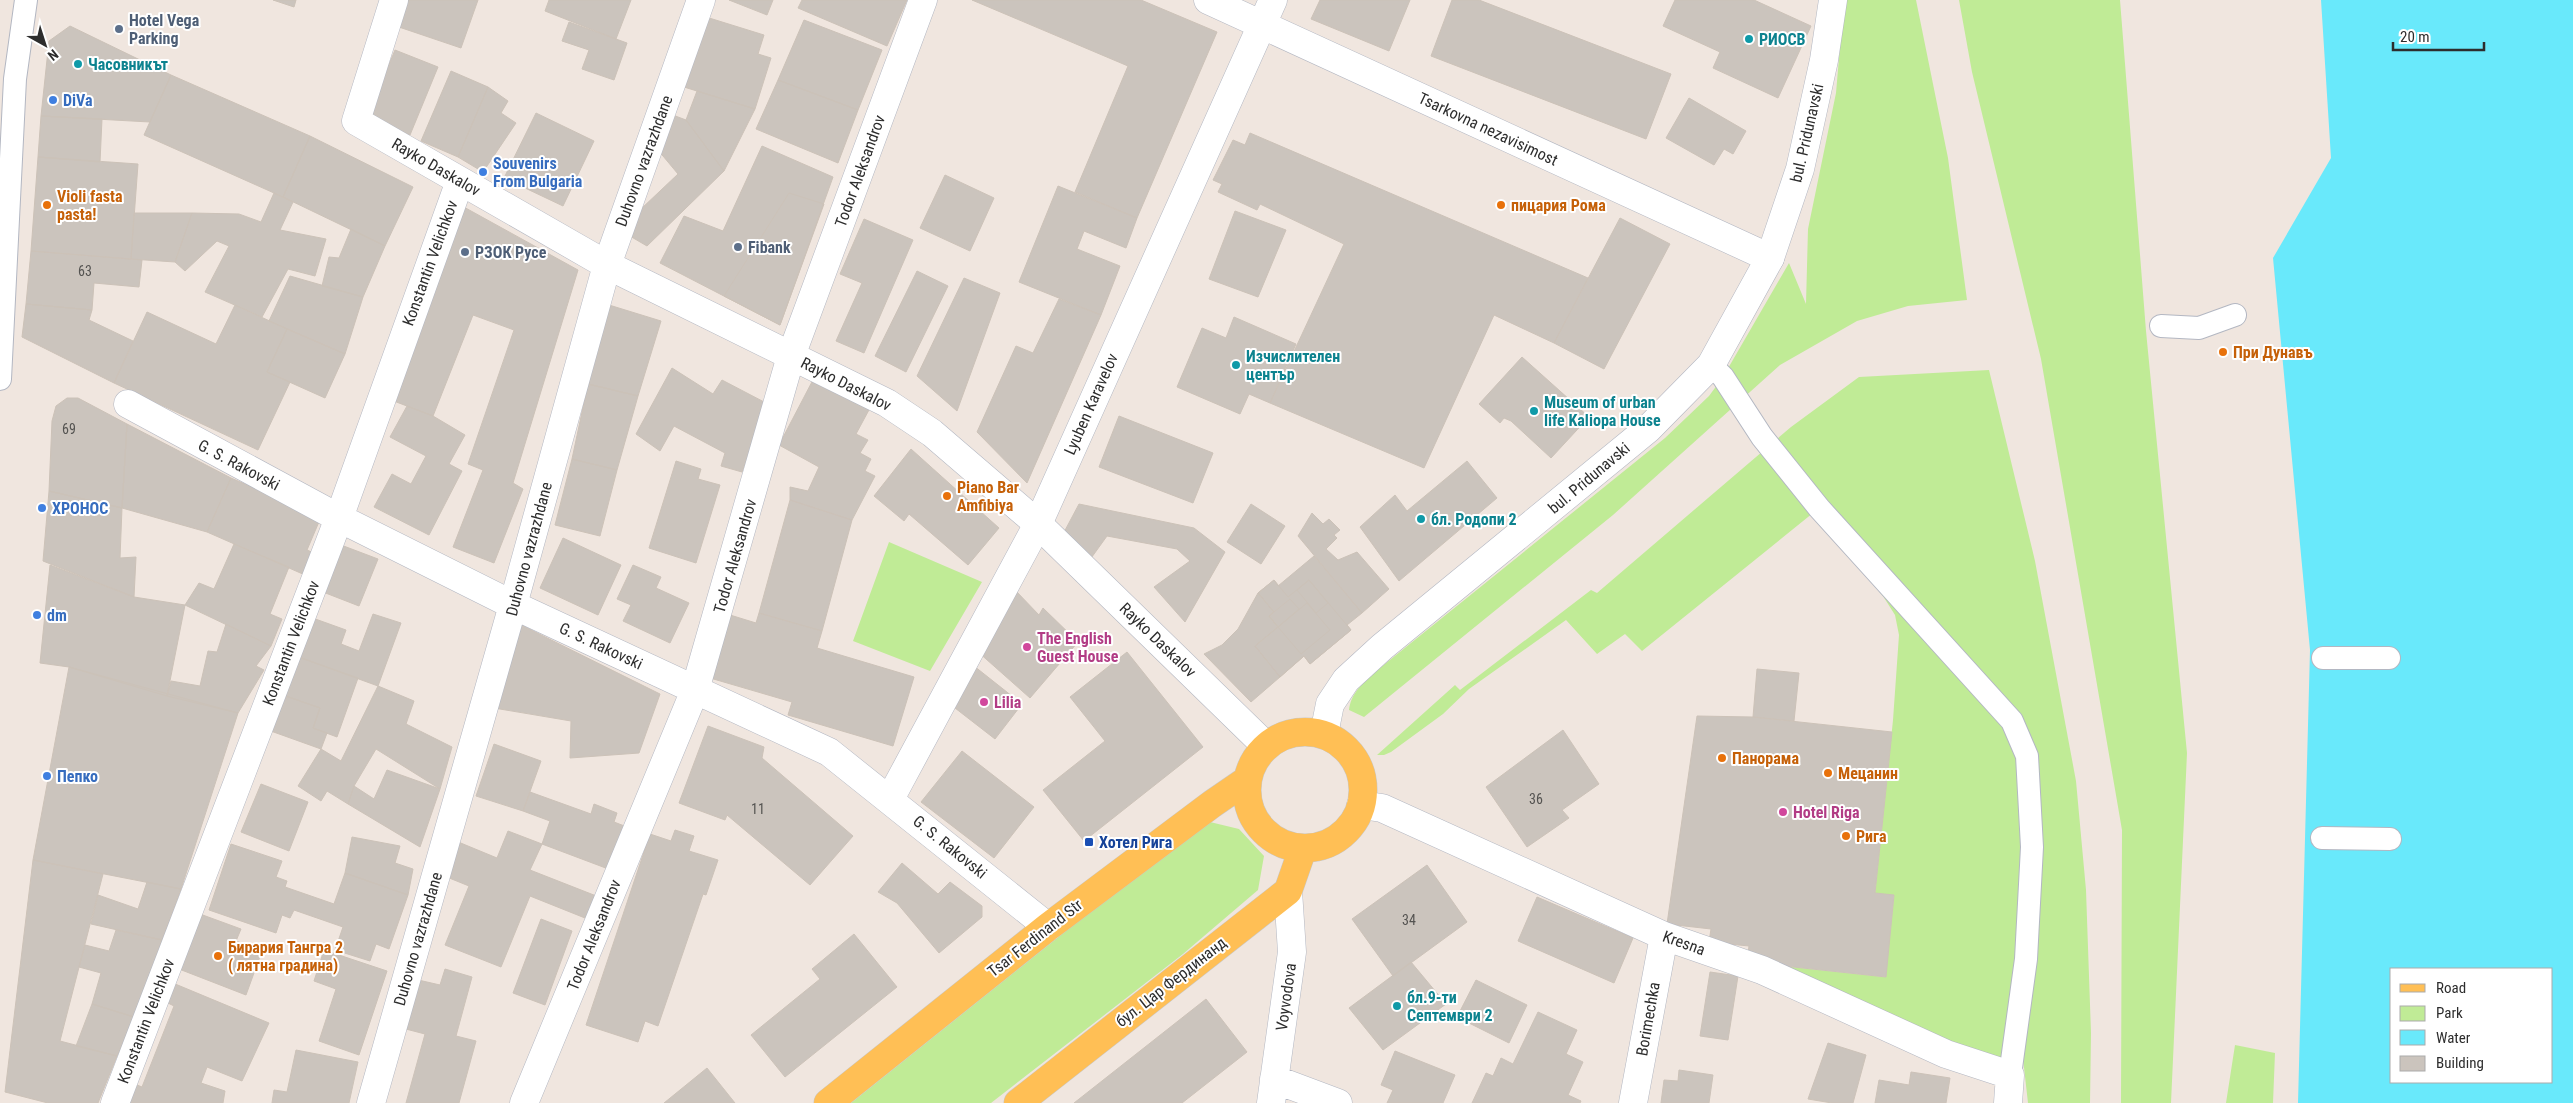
<svg xmlns="http://www.w3.org/2000/svg" width="2573" height="1103" font-family="'Roboto Condensed',sans-serif">
<style>
.green{fill:#c0eb96}
.water{fill:#69e9fb;fill-rule:evenodd}
.building{fill:#cbc4bd;stroke:#ccc2b8}
.lines{fill:none;stroke-linecap:round;stroke-linejoin:round}
.pedestrian-casing{stroke:#b3b7c2;stroke-width:24}
.minor-casing{stroke:#b3b7c2;stroke-width:29}
.tertiary-casing{stroke:#b3b7c2;stroke-width:29}
.secondary-casing{stroke:#b3b7c2;stroke-width:29}
.primary-casing{stroke:#c8c8c8;stroke-width:29}
.pedestrian{stroke:#fff;stroke-width:22}
.minor{stroke:#fff;stroke-width:28}
.tertiary{stroke:#fff;stroke-width:28}
.secondary{stroke:#fff;stroke-width:28}
.primary{stroke:#ffbf55;stroke-width:28}
.service-dot{fill:#5c6f8a;stroke:#fff;stroke-width:2}
.culture-dot{fill:#0f9aa8;stroke:#fff;stroke-width:2}
.shop-dot{fill:#3f7fe0;stroke:#fff;stroke-width:2}
.food-dot{fill:#e8710a;stroke:#fff;stroke-width:2}
.hotel-dot{fill:#d1479c;stroke:#fff;stroke-width:2}
.transit-dot{fill:#1a4fb4;stroke:#fff;stroke-width:2}
.labels{text-anchor:middle;dominant-baseline:central;stroke-width:4;stroke-linejoin:round;paint-order:stroke}
.number-label{font-size:14px;fill:#545351}
.service-label{font-size:16px;font-weight:bold;fill:#4e5e75;stroke:#fff;text-anchor:start}
.culture-label{font-size:16px;font-weight:bold;fill:#0d838f;stroke:#fff;text-anchor:start}
.shop-label{font-size:16px;font-weight:bold;fill:#366cbe;stroke:#fff;text-anchor:start}
.street-label{font-size:16px;fill:#2d2d2d;stroke:#fff}
.food-label{font-size:16px;font-weight:bold;fill:#c56008;stroke:#fff;text-anchor:start}
.hotel-label{font-size:16px;font-weight:bold;fill:#b23c85;stroke:#fff;text-anchor:start}
.transit-label{font-size:16px;font-weight:bold;fill:#164399;stroke:#fff;text-anchor:start}
</style>
<rect width="100%" height="100%" fill="#f0e6df"/>
<path class="green" d="M1844,0H1916L1948,158L1967,300L1908,306L1857,321L1780,365L1613,515L1364,717L1349,710C1351,693 1363,683 1375,672L1665,438L1709,396L1723,377L1789,263L1806,304L1808,229L1836,93Z
M1959,0H2120L2146,331L2187,753L2171,1103H2121L2122,830L2041,359L1972,72Z
M1989,370L2035,561L2076,781L2086,890L2091,1033L2090,1103H2028L2020,1032L2010,1075L1783,966L1885,977L1894,896L1875,893L1893,720L1899,635L1895,615L1883,596L1813,513L1642,651L1625,634L1597,654L1566,620L1469,689L1443,714L1391,752L1384,755H1377L1455,685L1460,690L1591,590L1597,593L1791,427L1859,377Z
M889,542L982,582L930,671L853,641Z
M1210,822L1239,829L1264,856L1258,890L1183,954L991,1103H851L1187,834Z
M2235,1045L2275,1053L2273,1103H2226Z"/>
<path class="water" d="M2321,0H2573V1103H2298L2310,650L2273,258L2331,158ZM2392,969H2552V1082H2392Z"/>
<path class="building" d="M273,0H296L294,7Z
M402,0H478L461,48L393,25Z
M549,0H631L616,39L545,11Z
M729,0H773L767,15Z
M802,0H907L887,46L798,8Z
M972,0H1141L1217,32L1137,218L1075,192L1128,66Z
M1320,0H1410L1389,51L1311,19Z
M1452,0H1479L1671,74L1646,139L1431,56Z
M1675,0H1754L1811,26L1778,98L1713,68L1720,52L1663,26Z
M706,17L764,35L758,54L771,58L755,109L684,87Z
M804,20L882,50L858,110L778,80Z
M569,22L627,43L614,80L582,69L589,50L562,41Z
M70,26L171,75L150,122L41,116L49,41Z
M395,50L438,67L410,135L367,118Z
M451,71L488,87L458,157L421,141Z
M171,75L310,136L283,197L144,135Z
M778,80L858,110L838,163L756,129Z
M488,87L508,101L501,113L516,123L483,172L458,157Z
M697,91L755,109L724,171L686,120Z
M1689,98L1746,131L1733,154L1724,149L1714,165L1666,138Z
M536,113L594,141L563,206L504,178Z
M670,114L686,120L724,171L647,246L623,232L641,209L678,174L658,150Z
M41,116L102,119L100,162L38,157Z
M1250,133L1588,278L1554,343L1494,315L1424,468L1270,403L1344,244L1260,204L1257,210L1218,192L1222,184L1213,180L1233,140L1245,145Z
M310,136L413,187L385,246L283,197Z
M762,146L833,177L780,325L660,263L684,216L723,231Z
M38,157L138,164L131,259L31,251Z
M945,175L994,198L970,251L920,228Z
M1058,186L1137,218L1126,248L1084,231L1077,249L1120,266L1101,315L1019,282Z
M274,193L293,202L280,230L326,239L315,276L288,269L262,317L205,292L229,246L217,241L185,271L175,262L192,213L239,214L261,222Z
M789,193L824,204L780,325L724,296Z
M462,206L578,270L513,483L523,489L494,563L453,547L483,470L468,464L514,330L473,315L433,416L386,398Z
M1235,211L1286,230L1258,297L1209,279Z
M134,213H192L175,262L131,259Z
M1620,218L1670,244L1604,369L1554,343Z
M864,219L913,240L864,353L836,341L862,283L840,274Z
M351,229L385,246L363,297L322,286L329,257L339,258Z
M31,251L142,260L139,287L94,283L92,310L26,304Z
M917,271L948,286L906,372L875,356Z
M290,276L363,297L345,354L269,321Z
M964,278L1000,293L957,411L917,376Z
M1059,299L1101,315L1027,483L977,432L1016,346L1033,353Z
M26,304L92,310L89,320L133,341L114,383L22,337Z
M235,305L287,329L267,372L290,382L258,450L114,383L147,312L216,344Z
M609,305L661,321L638,396L588,384Z
M1234,317L1296,344L1270,403L1249,394L1240,414L1177,387L1202,328L1226,338Z
M287,329L345,354L325,398L267,372Z
M1522,357L1589,417L1551,458L1511,421L1504,418L1500,423L1479,404Z
M672,368L713,394L722,380L766,403L742,472L721,466L725,453L674,426L660,451L636,434Z
M814,378L870,408L856,434L868,440L860,453L871,459L865,471L875,476L852,520L790,500V487L808,491L819,467L779,445Z
M588,384L638,396L617,470L572,459Z
M67,398H78L127,424L122,508L49,491L52,421L56,406Z
M407,406L433,416L465,435L449,464L462,471L429,535L374,507L392,474L411,484L426,456L390,437Z
M1119,416L1213,453L1193,503L1099,467Z
M127,424L231,478L207,532L122,508Z
M911,449L999,528L968,565L909,514L904,521L874,496Z
M572,459L617,470L600,536L555,525Z
M676,461L701,469L698,479L720,485L696,563L649,548Z
M1467,461L1497,498L1399,581L1360,527L1395,495L1407,511Z
M231,478L321,517L307,550L314,553L305,575L207,532Z
M49,491L122,508L120,558L136,557L134,597L43,561Z
M790,500L852,520L822,631L759,613Z
M1079,504L1194,528L1225,552L1185,622L1154,587L1190,561L1177,549L1107,536L1089,561L1062,536Z
M1251,504L1285,526L1261,564L1227,542Z
M1312,513L1323,524L1329,519L1340,530L1334,535L1337,538L1326,549L1338,560L1357,552L1389,589L1362,613L1298,536Z
M563,538L621,565L598,615L540,588Z
M234,544L289,567L270,614L282,619L271,646L185,605L199,583L214,589Z
M341,545L378,559L359,606L323,592Z
M1314,556L1362,613L1347,625L1351,630L1310,664L1304,656L1280,677L1255,646L1278,627L1269,616L1274,612L1258,593L1274,580L1278,586Z
M50,565L134,597L185,605L167,696L69,667L40,663Z
M633,565L661,577L656,588L689,603L670,643L623,621L631,605L617,599Z
M1274,580L1288,597L1309,580L1351,630L1310,664L1304,656L1280,677L1255,646L1278,627L1269,616L1274,612L1258,593Z
M1309,580L1328,603L1316,613L1297,590Z
M1015,590L1039,615L1043,608L1078,642L1030,698L977,651Z
M1258,593L1274,612L1269,616L1278,627L1255,646L1280,677L1251,702L1204,654L1222,645L1238,629Z
M1290,599L1299,609L1278,627L1269,616Z
M1307,603L1330,630L1301,654L1278,627Z
M759,613L822,631L817,648L914,677L893,746L788,715L792,702L710,678L730,615L756,623Z
M373,614L401,623L378,686L293,655L307,616L346,630L341,644L359,651Z
M226,624L271,646L256,666L264,670L238,713L167,696L171,681L200,686L208,651L217,652Z
M521,625L660,694L639,753L570,758L571,721L488,707Z
M1127,652L1203,747L1084,841L1043,790L1105,741L1070,697Z
M293,655L358,678L337,737L313,728L320,708L280,694Z
M974,666L1022,704L995,739L946,701Z
M69,667L238,713L181,889L33,860Z
M1757,669L1799,673L1794,721L1753,717Z
M378,686L414,701L406,724L452,747L440,789L376,749L354,786L348,804L327,791L321,801L298,786L321,749L341,761Z
M280,694L320,708L313,728L327,733L321,749L268,730Z
M1697,716L1753,717L1892,732L1875,893L1894,895L1886,977L1747,962L1749,946L1709,942L1711,929L1667,924Z
M708,726L764,747L762,758L853,836L810,885L727,815L725,820L679,803Z
M1563,730L1599,784L1562,810L1569,818L1527,847L1486,787Z
M494,744L541,761L523,811L476,796Z
M962,751L1034,807L994,858L921,802Z
M387,770L440,789L420,847L348,804L354,786L374,799Z
M261,784L308,802L289,851L241,832Z
M530,792L591,814L594,804L617,813L614,822L627,827L611,870L542,844L550,821L523,811Z
M675,830L694,836L689,851L718,860L706,895L703,894L658,1026L645,1021L638,1042L586,1025L650,834L671,841Z
M508,831L542,844L530,870L604,899L595,922L530,896L501,967L445,945L469,886L437,873L451,839L497,858Z
M352,837L400,846L395,863L413,869L408,895L345,873Z
M231,844L282,861L276,877L287,881L285,887L334,904L345,873L408,895L389,949L376,944L370,961L335,950L343,927L294,910L290,918L282,915L276,933L209,910Z
M33,860L103,874L60,1041L117,1056L98,1103H48L5,1092Z
M902,863L938,894L950,882L982,906V917L939,953L897,903L878,892Z
M1427,865L1467,922L1393,976L1352,919Z
M147,882L181,889L162,940L91,924L98,895L138,909Z
M1537,897L1633,938L1614,983L1518,941Z
M200,914L241,929L236,941L262,951L246,995L179,969Z
M541,919L572,931L545,1005L513,993Z
M116,930L162,940L134,1017L92,1004L101,973L79,967L85,945L109,951Z
M854,934L897,987L785,1077L751,1035L820,979L812,969Z
M324,950L387,971L359,1055L319,1041L336,989L314,981Z
M1411,962L1446,1004L1383,1050L1349,1008Z
M445,969L472,977L456,1036L476,1041L459,1103H406L425,1034L402,1028L414,979L440,985Z
M1710,972L1738,976L1728,1040L1700,1036Z
M1476,980L1527,1005L1509,1043L1457,1017Z
M168,981L269,1023L242,1081L207,1067L201,1083L225,1091L223,1103H122L132,1083L142,1087L174,1006L160,999Z
M1206,999L1247,1052L1182,1103H1074Z
M92,1004L134,1017L117,1056L76,1046Z
M1538,1012L1577,1030L1566,1054L1583,1062L1568,1095L1581,1101L1580,1103H1472L1486,1073L1493,1076L1501,1058L1513,1064Z
M1828,1043L1866,1055L1853,1103H1832L1808,1099Z
M296,1050L358,1062L349,1103H272L274,1090L287,1092Z
M1395,1051L1455,1075L1443,1103H1387L1393,1090L1381,1085Z
M707,1068L735,1103H664Z
M1679,1070L1713,1075L1709,1103H1661L1664,1080L1678,1081Z
M1911,1072L1950,1078L1946,1103H1875L1879,1080L1909,1085Z"/>
<g class="lines">
<g class="pedestrian-casing">
<path id="pedestrian" d="M2161,326L2199,328L2235,315
M1711,365L1723,377L1762,437L1819,508L2012,721L2027,756L2032,847L2026,959L2010,1075
M0,379L15,79L26,0
M2323,658H2389
M2322,838L2390,839"/>
</g>
<g class="minor-casing">
<path id="minor" d="M1208,0L1770,258
M128,404L339,518L513,605L829,752L1048,927
M890,799L1038,524L1273,0
M1361,805L1382,808L1664,936L1762,970L1946,1054L2010,1075L2008,1103
M1274,1079L1338,1103
M115,1103L339,518L460,181
M371,1103L513,605L607,265L356,121L394,0
M524,1103L695,690L791,356L923,0
M1271,1103L1292,952L1288,891
M1633,1103L1664,936"/>
</g>
<g class="tertiary-casing">
<path id="tertiary" d="M701,0L607,265L887,403L932,433L1038,524L1266,746"/>
</g>
<g class="secondary-casing">
<path id="secondary" d="M1324,734L1330,704L1346,680L1382,647L1648,429L1711,365L1770,258L1800,169L1824,60L1833,0"/>
</g>
<g class="primary-casing">
<path id="primary" d="M1247 790a58 58 0 1 1 116 0a58 58 0 1 1-116 0Z
M828,1103L1048,927L1212,804L1247,780
M1018,1103L1288,891L1303,848"/>
</g>
<use href="#pedestrian" class="pedestrian"/>
<use href="#minor" class="minor"/>
<use href="#tertiary" class="tertiary"/>
<use href="#secondary" class="secondary"/>
<use href="#primary" class="primary"/>
</g>
<g class="service-dot">
<circle cx="119" cy="29" r="5"/>
<circle cx="738" cy="247" r="5"/>
<circle cx="465" cy="252" r="5"/>
</g>
<g class="culture-dot">
<circle cx="1749" cy="39" r="5"/>
<circle cx="78" cy="64" r="5"/>
<circle cx="1236" cy="365" r="5"/>
<circle cx="1534" cy="411" r="5"/>
<circle cx="1421" cy="519" r="5"/>
<circle cx="1397" cy="1006" r="5"/>
</g>
<g class="shop-dot">
<circle cx="53" cy="100" r="5"/>
<circle cx="483" cy="172" r="5"/>
<circle cx="42" cy="508" r="5"/>
<circle cx="37" cy="615" r="5"/>
<circle cx="47" cy="776" r="5"/>
</g>
<g class="food-dot">
<circle cx="47" cy="205" r="5"/>
<circle cx="1501" cy="205" r="5"/>
<circle cx="2223" cy="352" r="5"/>
<circle cx="947" cy="496" r="5"/>
<circle cx="1722" cy="758" r="5"/>
<circle cx="1828" cy="773" r="5"/>
<circle cx="1846" cy="836" r="5"/>
<circle cx="218" cy="956" r="5"/>
</g>
<g class="hotel-dot">
<circle cx="1027" cy="647" r="5"/>
<circle cx="984" cy="702" r="5"/>
<circle cx="1783" cy="812" r="5"/>
</g>
<rect class="transit-dot" x="1084" y="837" width="10" height="10" rx="2.5"/>
<g class="labels">
<g class="number-label">
<text x="85" y="271">63</text>
<text x="69" y="429">69</text>
<text x="1536" y="799">36</text>
<text x="758" y="809">11</text>
<text x="1409" y="920">34</text>
</g>
<g class="service-label">
<text x="129" y="20">Hotel Vega<tspan x="129" dy="18">Parking</tspan></text>
<text x="748" y="247">Fibank</text>
<text x="475" y="252">РЗОК Русе</text>
</g>
<g class="culture-label">
<text x="1759" y="39">РИОСВ</text>
<text x="88" y="64">Часовникът</text>
<text x="1246" y="356">Изчислителен<tspan x="1246" dy="18">център</tspan></text>
<text x="1544" y="402">Museum of urban<tspan x="1544" dy="18">life Kaliopa House</tspan></text>
<text x="1431" y="519">бл. Родопи 2</text>
<text x="1407" y="997">бл.9-ти<tspan x="1407" dy="18">Септември 2</tspan></text>
</g>
<g class="shop-label">
<text x="63" y="100">DiVa</text>
<text x="493" y="163">Souvenirs<tspan x="493" dy="18">From Bulgaria</tspan></text>
<text x="52" y="508">XPOHOC</text>
<text x="47" y="615">dm</text>
<text x="57" y="776">Пепко</text>
</g>
<g class="street-label">
<text transform="translate(1488 129) rotate(25)">Tsarkovna nezavisimost</text>
<text transform="translate(1807 133) rotate(-77)">bul. Pridunavski</text>
<text transform="translate(644 161) rotate(-70)">Duhovno vazrazhdane</text>
<text transform="translate(436 167) rotate(30)">Rayko Daskalov</text>
<text transform="translate(860 171) rotate(-70)">Todor Aleksandrov</text>
<text transform="translate(430 263) rotate(-70)">Konstantin Velichkov</text>
<text transform="translate(846 384) rotate(27)">Rayko Daskalov</text>
<text transform="translate(1091 404) rotate(-66)">Lyuben Karavelov</text>
<text transform="translate(239 465) rotate(28)">G. S. Rakovski</text>
<text transform="translate(1589 478) rotate(-40)">bul. Pridunavski</text>
<text transform="translate(529 549) rotate(-75)">Duhovno vazrazhdane</text>
<text transform="translate(735 556) rotate(-74)">Todor Aleksandrov</text>
<text transform="translate(1158 640) rotate(44)">Rayko Daskalov</text>
<text transform="translate(291 643) rotate(-69)">Konstantin Velichkov</text>
<text transform="translate(601 646) rotate(25)">G. S. Rakovski</text>
<text transform="translate(950 847) rotate(39)">G. S. Rakovski</text>
<text transform="translate(594 935) rotate(-68)">Todor Aleksandrov</text>
<text transform="translate(1035 938) rotate(-38)">Tsar Ferdinand Str</text>
<text transform="translate(418 939) rotate(-74)">Duhovno vazrazhdane</text>
<text transform="translate(1684 943) rotate(20)">Kresna</text>
<text transform="translate(1171 982) rotate(-38)">бул. Цар Фердинанд</text>
<text transform="translate(1286 997) rotate(-82)">Voyvodova</text>
<text transform="translate(1648 1019) rotate(-80)">Borimechka</text>
<text transform="translate(146 1021) rotate(-69)">Konstantin Velichkov</text>
</g>
<g class="food-label">
<text x="57" y="196">Violi fasta<tspan x="57" dy="18">pasta!</tspan></text>
<text x="1511" y="205">пицария Рома</text>
<text x="2233" y="352">При Дунавъ</text>
<text x="957" y="487">Piano Bar<tspan x="957" dy="18">Amfibiya</tspan></text>
<text x="1732" y="758">Панорама</text>
<text x="1838" y="773">Мецанин</text>
<text x="1856" y="836">Рига</text>
<text x="228" y="947">Бирария Тангра 2<tspan x="228" dy="18">( лятна градина)</tspan></text>
</g>
<g class="hotel-label">
<text x="1037" y="638">The English<tspan x="1037" dy="18">Guest House</tspan></text>
<text x="994" y="702">Lilia</text>
<text x="1793" y="812">Hotel Riga</text>
</g>
<g class="transit-label">
<text x="1099" y="842">Хотел Рига</text>
</g>
</g>
<rect x="2390" y="968" width="162" height="115" fill="#ffffff" stroke="#ababab"/>
<rect x="2400" y="984" width="25" height="8" fill="#ffbf55" stroke="#ababab"/>
<text x="2436" y="993" font-size="15" fill="#2d2d2d">Road</text>
<rect x="2400" y="1006" width="25" height="15" fill="#c0eb96" stroke="#ababab"/>
<text x="2436" y="1018" font-size="15" fill="#2d2d2d">Park</text>
<rect x="2400" y="1030" width="25" height="15" fill="#69e9fb" stroke="#ababab"/>
<text x="2436" y="1043" font-size="15" fill="#2d2d2d">Water</text>
<rect x="2400" y="1056" width="25" height="15" fill="#cbc4bd" stroke="#ababab"/>
<text x="2436" y="1068" font-size="15" fill="#2d2d2d">Building</text>
<g transform="translate(45 45) rotate(141)" stroke="#ffffff" stroke-width="4" paint-order="stroke">
<path d="M0-4L9 19L0 12L-9 19Z" fill="#2d2d2d"/>
<text y="-8" font-size="14" font-weight="bold" text-anchor="middle" fill="#2d2d2d">N</text>
</g>
<path d="M2393 42v8h91v-8" fill="none" stroke="#2d2d2d" stroke-width="2.5"/>
<text x="2400" y="42" font-size="15" fill="#2d2d2d" stroke="#ffffff" stroke-width="4" paint-order="stroke">20 m</text>
</svg>
